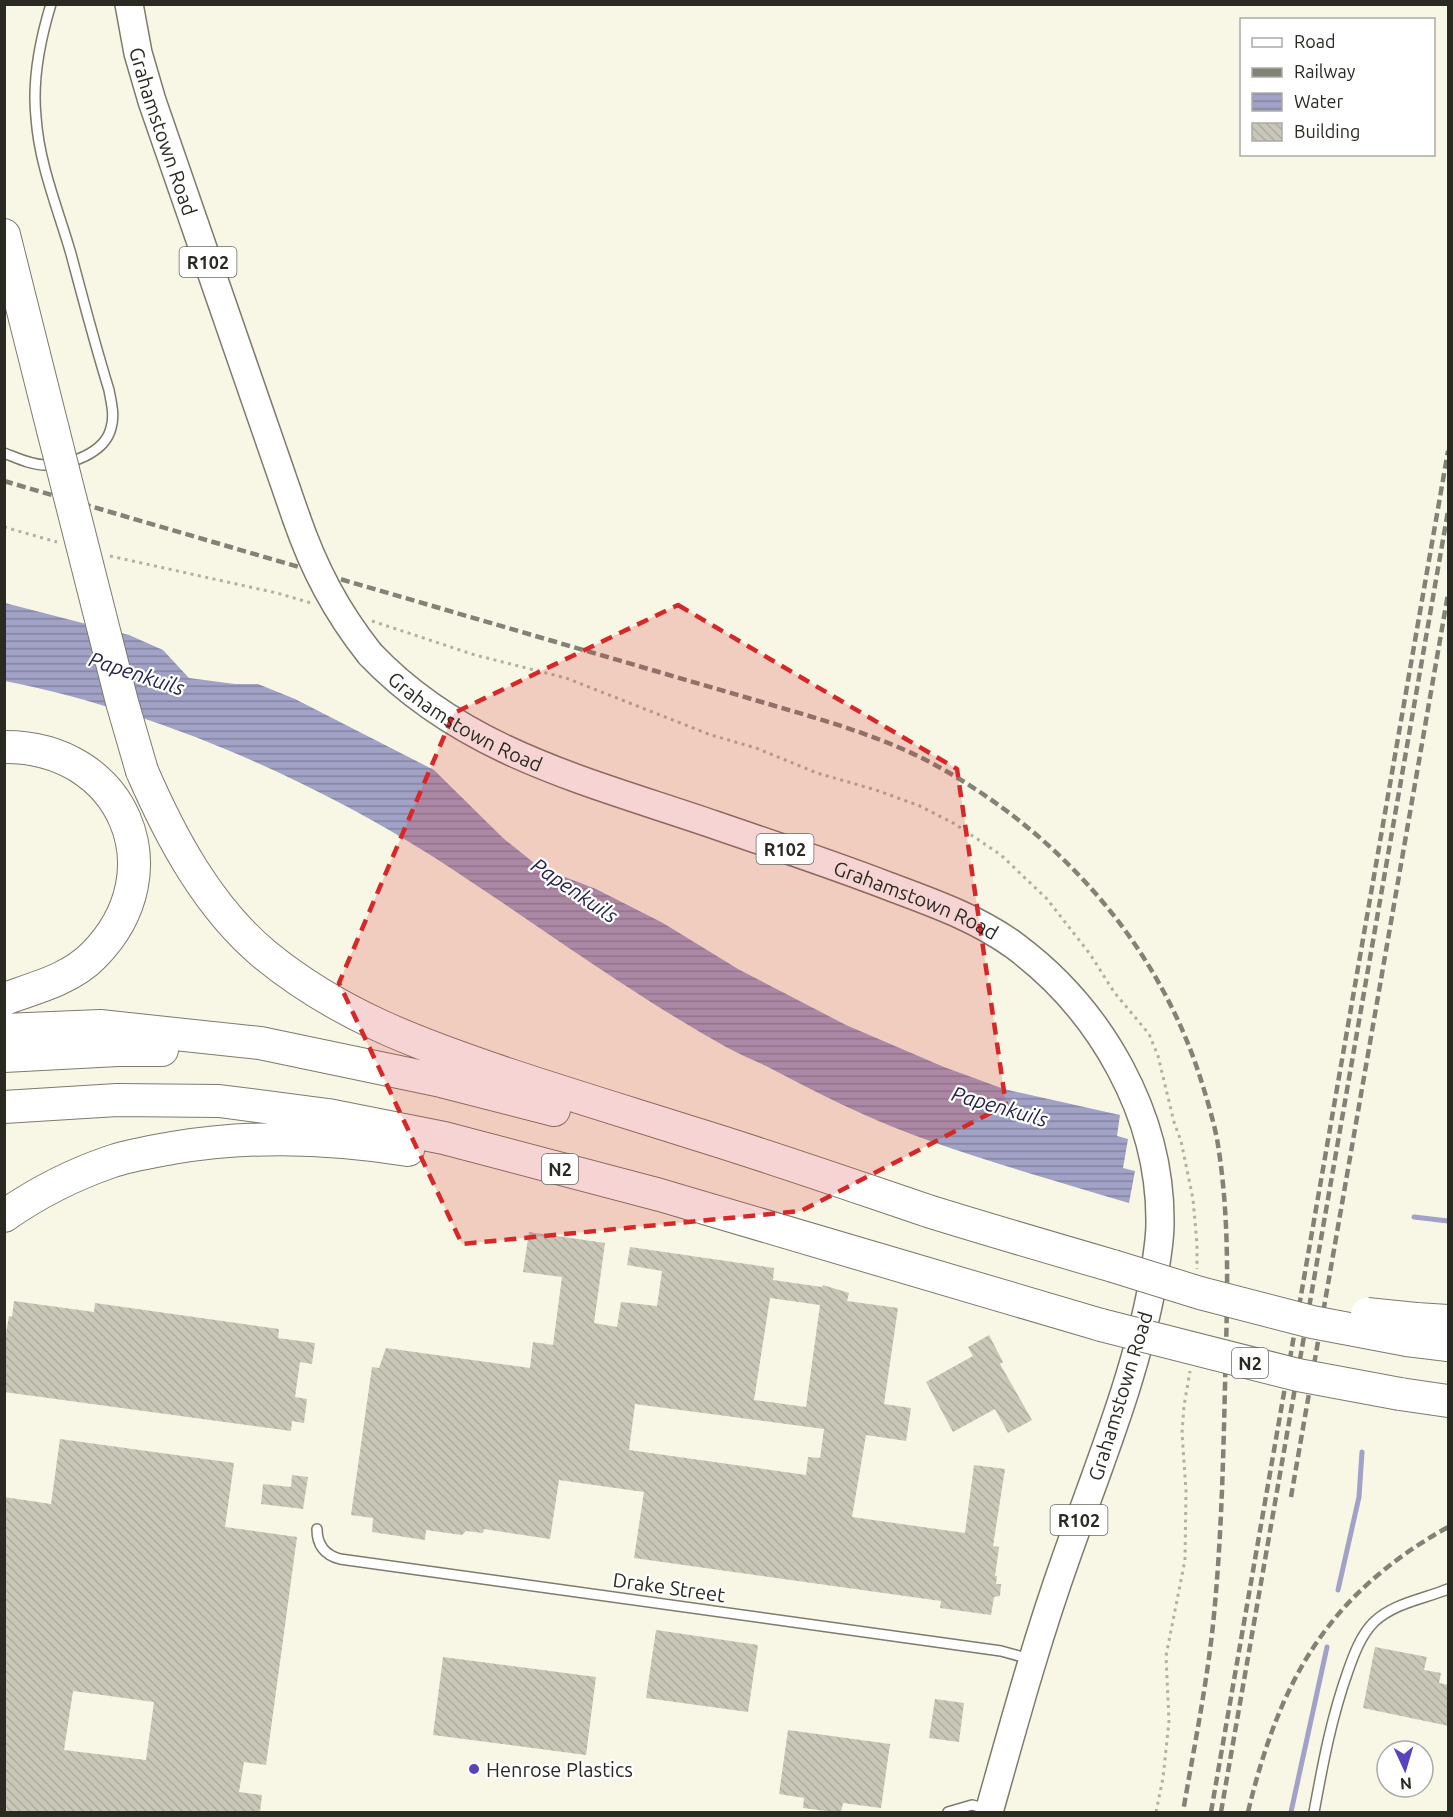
<svg xmlns="http://www.w3.org/2000/svg" width="1453" height="1817" font-family="Ubuntu,sans-serif">
<style>
.water{fill:url(#water-rules)}
.lines{fill:none;stroke-linecap:round;stroke-linejoin:round}
.stream{stroke:#a1a2c6;stroke-width:5}
.building{fill:url(#building-back-hatch);fill-rule:evenodd}
.service-casing{stroke:#7c7b6c;stroke-width:12}
.primary-casing{stroke:#7c7b6c;stroke-width:30}
.motorway-casing{stroke:#7c7b6c;stroke-width:34}
.path{stroke:#b1b0a3;stroke-width:3;stroke-dasharray:3 4.5;stroke-linecap:butt}
.service{stroke:#fff;stroke-width:9}
.primary{stroke:#fff;stroke-width:27}
.motorway{stroke:#fff;stroke-width:32}
.rail{stroke:#838277;stroke-width:4.5;stroke-dasharray:9 4.5;stroke-linecap:butt}
.primary-bridge-casing{stroke:#7c7b6c;stroke-width:30;stroke-linecap:butt}
.motorway-bridge-casing{stroke:#7c7b6c;stroke-width:34;stroke-linecap:butt}
.primary-bridge{stroke:#fff;stroke-width:27}
.motorway-bridge{stroke:#fff;stroke-width:32}
.marked{fill:#d62828;fill-opacity:0.2;stroke:#d62828;stroke-width:4.5;stroke-dasharray:12 8;stroke-linejoin:round}
.poi-dot{fill:#54b;stroke:#fff;stroke-width:2}
.labels{text-anchor:middle;dominant-baseline:central;stroke-width:4.5;stroke-linejoin:round;paint-order:stroke}
.shield{fill:#fff;stroke:#6a6a65;stroke-width:1.5}
.shield-label{font-size:18px;font-weight:bold;fill:#2a2a23}
.street-label{font-size:20px;fill:#2a2a23;stroke:#fff}
.poi-label{font-size:20px;fill:#2a2a23;stroke:#fff;text-anchor:start}
.water-label{font-size:21px;font-style:italic;fill:#262351;stroke:#fff}
</style>
<defs>
<pattern id="water-rules" width="6" height="5" patternUnits="userSpaceOnUse" patternTransform="scale(1.5)"><rect width="6" height="5" fill="#a1a2c6"/><path d="M0 2.5h6" fill="none" stroke="#8384a0"/></pattern>
<pattern id="building-back-hatch" width="6" height="6" patternUnits="userSpaceOnUse" patternTransform="scale(1.5)"><rect width="6" height="6" fill="#c9c8b8"/><path d="M-1 5l2 2M0 0l6 6M5-1l2 2" fill="none" stroke="#adac9e"/></pattern>
</defs>
<rect width="100%" height="100%" fill="#f8f7e6"/>
<path class="water" d="M5,603L129,635L163,650L189,678L235,684H258L295,699L434,770L503,838L539,867L596,889L663,923L738,969L846,1025L944,1067L1004,1089L1120,1115L1117,1136L1128,1139L1123,1168L1135,1171L1129,1203C1059,1182 988,1162 919,1137C866,1118 816,1092 766,1066C753,1060 739,1054 726,1047C624,990 530,919 432,856C305,776 152,710 5,681Z"/>
<g class="lines">
<path class="stream" d="M1414,1217L1448,1221
M1338,1590L1359,1497L1362,1452
M1291,1812L1327,1647"/>
</g>
<path class="building" d="M529,1232L605,1243L594,1323L617,1327L621,1302L657,1306L662,1271L627,1265L630,1247L774,1268L773,1280L822,1287L823,1285L849,1293L847,1301L898,1308L884,1404L911,1408L906,1441L866,1435L852,1517L965,1533L974,1465L1005,1469L993,1546L999,1547L995,1576H997L996,1584H1001L1000,1596L994,1597L991,1615L940,1608L941,1601L634,1558L644,1492L559,1480L550,1539L484,1529L483,1533L466,1531L462,1535L426,1530L425,1540L372,1532L373,1518L351,1515L372,1367L379,1368L386,1348L530,1368L533,1342L553,1345L562,1277L523,1272ZM770,1298L820,1305L806,1407L754,1400ZM635,1404L824,1429L820,1458L808,1457L806,1475L629,1450Z
M14,1301L94,1312L95,1303L279,1329L278,1338L315,1343L312,1364L300,1362L295,1397L307,1399L304,1423L292,1421L291,1431L4,1392V1345L9,1316L12,1317Z
M989,1335L1003,1362L1000,1364L1032,1420L1008,1433L995,1409L953,1432L926,1382L973,1356L968,1347Z
M60,1439L234,1463L225,1527L297,1537L266,1765L244,1762L239,1792L262,1795L260,1812H4V1497L51,1504ZM73,1691L154,1702L146,1760L64,1750Z
M292,1475L308,1477L303,1509L261,1504L263,1484L291,1487Z
M656,1630L758,1645L748,1712L646,1698Z
M1375,1647L1427,1657L1424,1670L1441,1673L1439,1683L1449,1685V1726L1363,1708Z
M443,1657L596,1677L586,1755L433,1735Z
M935,1699L964,1703L959,1742L929,1738Z
M788,1730L890,1744L881,1808L843,1803L841,1812H833L803,1808L804,1798L779,1794Z"/>
<g class="lines">
<g class="service-casing">
<path id="service" d="M4,453C17,458 31,465 45,465C69,466 105,453 111,428C115,415 111,402 109,390C95,345 83,299 71,254C58,209 39,164 36,117C32,79 40,40 51,4
M317,1529C317,1545 325,1555 340,1559L1001,1651L1030,1659
M948,1812L972,1805L989,1809
M1314,1812C1323,1763 1331,1719 1348,1671C1354,1654 1361,1635 1374,1622C1394,1603 1424,1599 1448,1589"/>
</g>
<g class="primary-casing">
<g id="primary">
<path id="s1" d="M129,4L138,53L152,101L296,517"/>
<path id="s2" d="M370,654C464,753 590,782 715,825C773,845 831,864 888,886C931,902 977,918 1015,946C1101,1010 1161,1115 1160,1223C1160,1243 1156,1262 1153,1281C1136,1376 1098,1467 1066,1558C1036,1642 1013,1727 989,1812"/>
</g>
</g>
<g class="motorway-casing">
<path id="motorway" d="M4,235L53,430
M4,747C123,746 177,871 94,955C71,979 35,988 4,999
M142,771C171,838 208,907 264,954C338,1015 418,1044 507,1074C570,1095 633,1114 696,1134C774,1158 851,1185 928,1211C989,1230 1051,1248 1113,1266
M4,1030L100,1026L260,1043L437,1080L554,1110
M4,1056L118,1050H162
M4,1107L117,1100L219,1101L328,1115L444,1138L660,1195L1101,1325
M4,1216C37,1193 72,1175 110,1162C130,1155 151,1152 172,1148C250,1135 330,1137 408,1150
M1416,1319L1448,1321
M1407,1340L1448,1345
M1400,1394L1448,1401"/>
</g>
<path class="path" d="M4,527L57,542
M110,556L277,593L311,603
M372,621L475,655L566,678L711,735L756,748L817,773L876,790L920,806L955,824L1001,855L1047,899L1090,954L1114,992L1149,1034L1158,1056L1174,1122L1181,1141L1193,1199L1197,1244V1269
M1156,1812L1163,1778L1169,1721L1166,1656L1185,1560L1186,1491L1182,1433L1184,1406L1190,1371"/>
<use href="#service" class="service"/>
<use href="#primary" class="primary"/>
<use href="#motorway" class="motorway"/>
<path class="rail" d="M4,481L772,705C823,720 876,735 924,759C1053,826 1157,940 1201,1080C1207,1099 1213,1119 1217,1139C1231,1221 1227,1303 1225,1386C1223,1469 1221,1552 1212,1634C1205,1694 1193,1753 1183,1812
M1291,1497L1448,594
M1211,1812L1448,451
M1221,1812L1448,511
M1248,1812C1280,1680 1327,1595 1448,1527"/>
<g class="primary-bridge-casing">
<path id="primary-bridge" d="M296,517C314,569 336,611 370,654"/>
</g>
<g class="motorway-bridge-casing">
<path id="motorway-bridge" d="M53,430L122,702L142,771
M1113,1266L1200,1293L1312,1322L1407,1340
M1367,1314L1416,1319
M1101,1325L1298,1375L1400,1394"/>
</g>
<use href="#primary-bridge" class="primary-bridge"/>
<use href="#motorway-bridge" class="motorway-bridge"/>
</g>
<path class="marked" d="M678,605L957,769L1006,1105L801,1211L462,1244L339,983L454,713Z"/>
<circle class="poi-dot" cx="474" cy="1769" r="6"/>
<g class="labels">
<g class="shield">
<rect x="179.5" y="247" width="57" height="30" rx="4.5"/>
<rect x="756.5" y="834" width="57" height="30" rx="4.5"/>
<rect x="542" y="1154" width="36" height="30" rx="4.5"/>
<rect x="1232" y="1348" width="36" height="30" rx="4.5"/>
<rect x="1050.5" y="1505" width="57" height="30" rx="4.5"/>
</g>
<g class="shield-label">
<text x="208" y="262">R102</text>
<text x="785" y="849">R102</text>
<text x="560" y="1169">N2</text>
<text x="1250" y="1363">N2</text>
<text x="1079" y="1520">R102</text>
</g>
<g class="street-label">
<text stroke="none"><textPath href="#s1" startOffset="132">Grahamstown Road</textPath></text>
<text stroke="none"><textPath href="#s2" startOffset="118">Grahamstown Road</textPath></text>
<text stroke="none"><textPath href="#s2" startOffset="604">Grahamstown Road</textPath></text>
<text transform="translate(1120 1396) rotate(-73)">Grahamstown Road</text>
<text transform="translate(669 1587) rotate(8)">Drake Street</text>
</g>
<g class="poi-label">
<text x="486" y="1769">Henrose Plastics</text>
</g>
<g class="water-label">
<text transform="translate(137 673) rotate(18)">Papenkuils</text>
<text transform="translate(575 890) rotate(34)">Papenkuils</text>
<text transform="translate(1000 1106) rotate(16)">Papenkuils</text>
</g>
</g>
<rect width="1453" height="1817" fill="none" stroke="#2a2a23" stroke-width="12"/>
<rect x="1240" y="18" width="195" height="138" fill="#ffffff" stroke="#aaaaa7" stroke-width="1.5"/>
<rect x="1252" y="38" width="30" height="9" fill="#ffffff" stroke="#aaaaa7" stroke-width="1.5"/>
<text x="1294" y="48" font-size="18" fill="#2a2a23">Road</text>
<rect x="1252" y="68" width="30" height="9" fill="#838277" stroke="#aaaaa7" stroke-width="1.5"/>
<text x="1294" y="78" font-size="18" fill="#2a2a23">Railway</text>
<rect x="1252" y="93" width="30" height="18" fill="url(#water-rules)" stroke="#aaaaa7" stroke-width="1.5"/>
<text x="1294" y="108" font-size="18" fill="#2a2a23">Water</text>
<rect x="1252" y="123" width="30" height="18" fill="url(#building-back-hatch)" stroke="#aaaaa7" stroke-width="1.5"/>
<text x="1294" y="138" font-size="18" fill="#2a2a23">Building</text>
<g transform="translate(1405 1769) rotate(176)"><circle r="28" fill="#ffffff" stroke="#aaaaa7" stroke-width="1.5"/>
<path d="M0-4.5L10 22L0 15L-10 22Z" fill="#5544bb"/>
<text y="-9" font-size="16" font-weight="bold" text-anchor="middle" fill="#2a2a23">N</text>
</g>
</svg>
